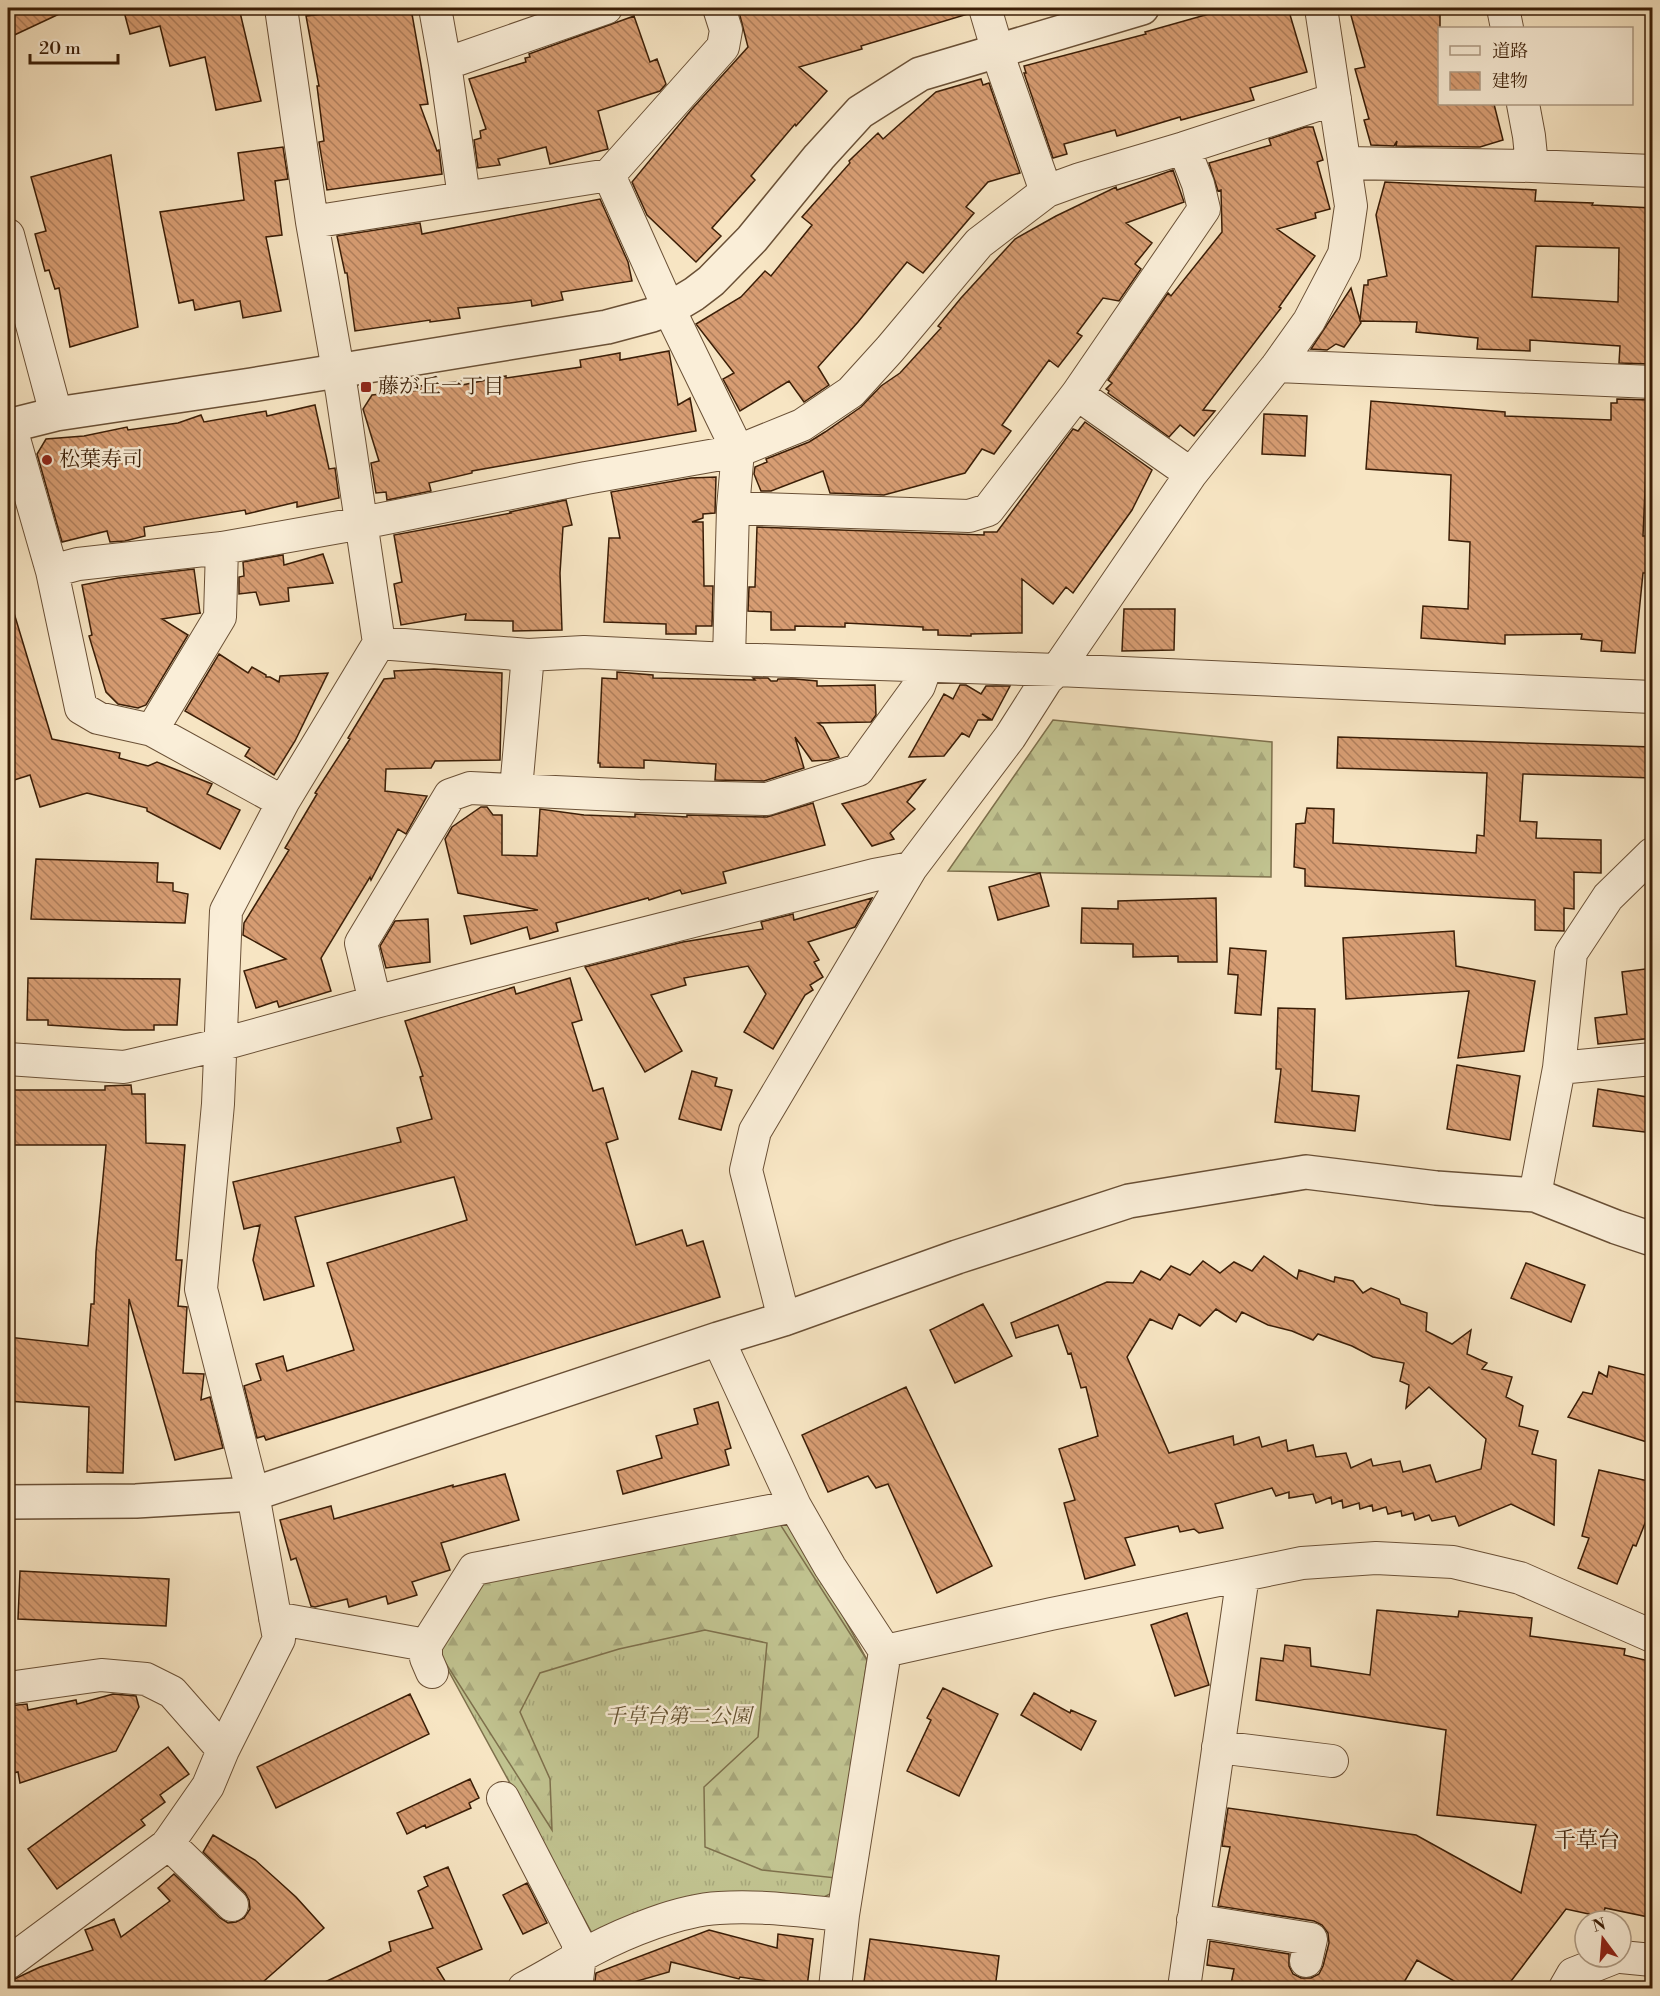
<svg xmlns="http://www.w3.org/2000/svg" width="1660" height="1996" font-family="'Libre Bodoni','Noto Serif JP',serif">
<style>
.grass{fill:url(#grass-tufts);stroke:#7e704c;stroke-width:1.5}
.forest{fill:url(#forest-firs);stroke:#7e704c;stroke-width:1.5}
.building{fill:url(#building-back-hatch);stroke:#3b1e07;stroke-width:1.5;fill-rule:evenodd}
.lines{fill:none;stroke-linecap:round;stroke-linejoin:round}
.minor-casing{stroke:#6a5036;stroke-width:34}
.tertiary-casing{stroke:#6a5036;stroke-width:36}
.minor{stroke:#faeed8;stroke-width:32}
.tertiary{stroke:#faeed8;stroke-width:33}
.poi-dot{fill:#8f2418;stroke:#faeed8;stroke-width:2}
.labels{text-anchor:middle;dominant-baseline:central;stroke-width:5;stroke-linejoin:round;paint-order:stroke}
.poi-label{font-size:21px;fill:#3b1e07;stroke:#faeed8;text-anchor:start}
.park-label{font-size:21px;font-style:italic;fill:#635030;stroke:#faeed8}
.neighbourhood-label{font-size:22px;fill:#3b1e07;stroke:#faeed8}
</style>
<defs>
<pattern id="grass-tufts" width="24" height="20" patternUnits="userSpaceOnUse" patternTransform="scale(1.5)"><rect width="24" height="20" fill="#c1c390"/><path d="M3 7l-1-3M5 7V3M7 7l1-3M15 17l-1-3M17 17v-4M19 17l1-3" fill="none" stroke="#a7a77b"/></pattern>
<pattern id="forest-firs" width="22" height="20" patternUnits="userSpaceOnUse" patternTransform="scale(1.5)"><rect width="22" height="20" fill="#c1c390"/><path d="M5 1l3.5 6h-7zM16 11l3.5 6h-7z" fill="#a7a77b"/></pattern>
<pattern id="building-back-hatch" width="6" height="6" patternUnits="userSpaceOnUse" patternTransform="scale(1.5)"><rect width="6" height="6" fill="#d79d73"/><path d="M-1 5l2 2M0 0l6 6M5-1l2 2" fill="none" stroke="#b07f5c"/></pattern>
</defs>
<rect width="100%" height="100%" fill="#f7e5c3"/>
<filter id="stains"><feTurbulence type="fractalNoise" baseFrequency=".00333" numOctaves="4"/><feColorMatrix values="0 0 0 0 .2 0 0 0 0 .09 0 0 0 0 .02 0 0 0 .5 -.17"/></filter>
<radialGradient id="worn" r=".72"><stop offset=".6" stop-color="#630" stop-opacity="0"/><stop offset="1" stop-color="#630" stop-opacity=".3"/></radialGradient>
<path class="grass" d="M784,1508L867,1660L834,1892L818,1900L593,1935L436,1648Z"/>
<path class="forest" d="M1053,720L1272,742L1271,877L948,871Z
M778,1521L867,1660L836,1878L762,1870L705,1847L704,1787L758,1737L767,1643L705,1630L619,1649L540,1673L520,1712L550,1779L552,1830L436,1648L477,1582Z"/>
<path class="building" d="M8,8H72L8,38Z
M123,8H239L261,101L216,110L205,57L170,66L160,26L130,34Z
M380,8H404L405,14H412L428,104L420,105L437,151L439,150L442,174L327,190L319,142L324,141L317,86H319L306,16Z
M738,8H968V14L861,46L862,49L799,67L827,91L796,126L795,124L751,176L755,180L712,228L721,236L696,262L647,215L632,182L692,109L748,47Z
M1230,8H1288L1307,72L1250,88L1254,100L1181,120L1180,117L1117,136L1115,130L1064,144L1067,154L1053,158L1024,73H1026L1024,66L1146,34L1145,32Z
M1349,8H1440V104H1494L1503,140L1480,147L1396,146L1397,141L1394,146L1371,145L1364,120L1369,119L1355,69L1365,67Z
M634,16L650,62L657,59L666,84L660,91L598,111L608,149L550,164L546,147L498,159L500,165L478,168L474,140L481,138L480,131L486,129L469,79L526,62L525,58L530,57L529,54Z
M981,79L983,85L989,83L1020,173L988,182L966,207L974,213L923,273L907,262L858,322L818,367L829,385L804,402L789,381L740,411L723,379L734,373L696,324L741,297L765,271L771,276L812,225L802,217L850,163L849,161L878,133L883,139L936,92Z
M1306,127H1313L1323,160L1317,162L1330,209L1315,213L1316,218L1277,229L1315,256L1279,307L1281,308L1203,410L1215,411L1194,436L1180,425L1169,437L1108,393L1109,391L1106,389L1112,383L1108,380L1168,293L1171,296L1222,232L1221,190L1218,191L1209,163L1271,145L1269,139Z
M283,147L288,179L275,181L282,235L266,237L281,311L243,318L240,301L195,310L193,300L179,303L160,212L244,200L238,153Z
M111,155L138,327L70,347L59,288L55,289L49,270L45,271L35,234L46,231L31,177Z
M1173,170L1184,202L1126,223L1152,243L1135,264L1141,269L1119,301L1103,298L1077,333L1082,336L1058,367L1049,360L1002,425L1011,431L994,454L982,449L965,473L884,495L830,493L823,471L771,491H761L754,474L755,467L767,462L766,459L809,442L825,432L861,407L881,386L900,373L941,328L938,326L961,298L1015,239L1056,216L1116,187L1117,190Z
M1385,182L1536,190L1535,201L1593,203L1592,205L1653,208V361H1650V364L1619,363L1620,346L1530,340V351L1477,349L1478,338L1416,332L1417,322L1360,321L1361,323L1344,347L1336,344L1327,350L1311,349L1351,288L1360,320L1364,285H1368V280L1387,276L1376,215ZM1536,246L1619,248L1618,302L1532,297Z
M600,199L628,262L632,281L561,292L563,300L532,306L531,300L510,303L458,308L460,318L430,322V320L355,331L347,273H345L337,236L420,223L422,234Z
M669,351L678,405L690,398L696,431L472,471V473L429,483L431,491L387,500L386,492L376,493L371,463L379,461L363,409L372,395L420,390V386L461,381L462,385L506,376V378L581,367L580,360L620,353V360Z
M1617,399L1649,400L1643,536H1648L1647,573H1643L1635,653L1601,651L1602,641L1581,639L1582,634L1505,635V644L1421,638L1423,606L1468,609L1470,542L1449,540L1451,475L1366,469L1371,401L1505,412V416L1611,420V403H1617Z
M315,405L329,469L335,468L339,498L297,507V502L246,514L245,510L144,527L145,536L125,541L110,542L107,531L62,542L37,454L46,439L84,436L127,427L128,430L178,423L201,415L204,422L266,411L267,416Z
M1264,414L1307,416L1305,456L1262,454Z
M1085,422L1152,470L1132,510L1073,593L1066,587L1053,604L1022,579V633L971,634V636L938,635V630H923V627L845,623V627L795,626V630H771V612L748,611L749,587H755L757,527L984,535V532H997L1073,429L1078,431Z
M716,477L715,513L703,514V518L692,522H703L704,586H713L712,626H696V634H666V624L604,622L609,538H620L611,492L691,478Z
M566,500L572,525L563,527L560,573L562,630L513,631V621L465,620L466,614L401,625L394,584L402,582L394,535L511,513L510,512Z
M323,554L333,583L288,588L289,601L260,605L256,592L239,594V577L244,576L243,562L283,555L284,565Z
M194,569L200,613H201L162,619L188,635L146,705L138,708L118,704L106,692L89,636L92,635L82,585L118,578Z
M1124,609H1175L1174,650L1122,651Z
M14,613L52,739L120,753L119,758L148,766L157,762L212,784L207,794L240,810L220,849L147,811V808L87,793L40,807L30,775L8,782V614Z
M219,654L248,673L252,667L266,675V677H270L279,682L280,676L328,673L295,741L274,775L245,756L250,748L185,711Z
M434,669L502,673L500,760L435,761L431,768L386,769L385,791L427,796L406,834L398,829L371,880L370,877L321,958L331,991L279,1007L277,1001L256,1008L244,971L286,959L243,935L244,923L289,850L285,848L317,794L315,793L350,739L348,738L384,679L395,678L394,671Z
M617,672L653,675V678L755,680L753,678H768L771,681H777L778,679H795L817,681V686L875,685L876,715L871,722L818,723L823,727L839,757L829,760L812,761L795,737L804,768L764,781L715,780L716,764L644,760V768L600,767V763H598L602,678L617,679Z
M960,685H966L981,694L986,686H1010L992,720L982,714L990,720H978L969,737L962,733L944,756L909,757L944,694L953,699Z
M1338,737L1653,747V778L1523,774L1520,821L1537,822L1536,838L1601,840V873L1574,872V909L1564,908V931L1535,930V900L1305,886V869L1294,867L1296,824L1305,823L1307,808L1334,809L1333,843L1476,853L1477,835L1484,836L1487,773L1337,768Z
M925,780L907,802L915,809L890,833L894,839L872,846L842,804Z
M813,803L825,845L723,872L726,883L682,894L680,890L649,900L648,898L556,923L558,931L530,939L527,927L471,944L464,916L538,910L458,893L445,839L452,827L481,807H487L493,815H502V855L537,856L540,809L584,815L635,817V814L687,817V815L767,817Z
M36,859L158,863L157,882L173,883V891L188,894L185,923L31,919Z
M1040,873L1049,906L998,920L989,887Z
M872,898L855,927L808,942L819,960L814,962L823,977L810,985L813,990L805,995L773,1049L744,1032L766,994L748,966L684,978L686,985L651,995L682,1051L645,1072L585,967L683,942L763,929L761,922L793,914L794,920Z
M1216,898L1217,962H1178V956L1133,957V944L1081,943L1082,908L1118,909V901Z
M428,919L430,962L386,968L380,946L395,921Z
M1454,931L1456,966L1535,981L1524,1051L1458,1058L1469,991L1346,999L1343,938Z
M1230,948L1266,951L1261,1015L1235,1013L1238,975L1228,974Z
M1653,968V1038L1598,1044L1595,1018L1627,1014L1622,972Z
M28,978L180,979L177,1025H154V1030H124L48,1025V1020H27Z
M570,978L582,1020L572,1023L593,1091L603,1088L618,1139L606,1143L636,1245L682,1230L687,1246L703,1241L720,1297L266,1440L264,1436L257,1438L244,1386L261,1380L256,1364L283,1356L287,1371L354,1350L327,1263L467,1220L454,1177L295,1217L314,1286L264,1300L253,1260L260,1225L244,1229L233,1182L401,1142L397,1128L432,1119L420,1077L423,1076L405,1021L514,987L516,994Z
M1278,1008L1315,1009L1312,1091L1359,1096L1355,1131L1275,1122L1281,1069H1276Z
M1457,1065L1520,1076L1510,1140L1447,1129Z
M692,1071L717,1078L715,1086L732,1090L721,1130L679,1119Z
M131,1085L132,1094H145L146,1143L185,1145L176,1260H182L178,1306L187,1307L183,1373L204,1374L201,1400L210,1397L223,1448L175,1460L129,1299L123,1473L87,1472L89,1407L8,1401V1337L88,1346L91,1304H94L96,1252L106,1145H8V1090H105V1086Z
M1598,1089L1653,1098V1133L1593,1126Z
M1264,1256L1297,1279L1299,1270L1334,1282L1335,1277L1353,1281L1363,1293L1371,1288L1399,1299L1401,1304L1427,1313L1426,1331L1452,1344L1471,1330L1467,1354L1487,1363L1482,1369L1512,1377L1506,1397L1523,1406L1519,1426L1538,1431L1532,1454L1556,1460L1554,1525L1511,1504L1459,1526L1455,1516L1432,1521L1429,1515L1415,1520L1413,1513L1402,1516L1401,1511L1388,1514L1386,1507L1373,1511L1372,1505L1360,1509L1359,1503L1343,1508L1342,1500L1332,1504L1331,1497L1316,1503L1313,1494L1289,1498V1492L1276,1496L1272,1488L1215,1504L1223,1528L1199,1533L1194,1529L1180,1532L1178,1526L1125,1538L1135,1565L1085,1579L1064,1503L1075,1500L1059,1449L1098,1436L1086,1387L1081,1388L1071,1353L1068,1354L1058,1325L1016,1338L1011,1323L1107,1282L1133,1283L1141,1271L1160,1280L1171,1266L1190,1275L1203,1261L1220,1273L1234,1262L1252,1271ZM1216,1309L1236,1322L1242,1312L1268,1325L1292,1331L1313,1340L1318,1334L1352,1346L1373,1357L1404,1363L1400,1381L1409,1385L1406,1408L1429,1387L1486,1439L1481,1469L1436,1482L1430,1465L1403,1472L1400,1461L1373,1466L1371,1459L1351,1468L1346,1453L1316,1457L1313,1445L1288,1451L1286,1440L1262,1447L1259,1437L1234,1445L1233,1436L1169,1453L1127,1357L1150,1319L1172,1329L1179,1314L1200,1326Z
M1526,1263L1585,1285L1571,1322L1511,1298Z
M983,1304L1012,1356L955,1383L930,1330Z
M1609,1366L1653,1377V1444L1568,1417L1583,1392L1592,1394L1599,1372L1607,1377Z
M906,1387L992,1566L937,1593L888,1484L876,1488L868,1476L828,1492L802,1435Z
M718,1402L731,1448L725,1450L729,1465L623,1494L617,1471L662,1458L656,1436L698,1424L694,1409Z
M1599,1470L1653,1482V1503L1636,1546L1633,1545L1617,1584L1578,1568L1589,1538L1582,1536Z
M505,1474L519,1520L441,1543L450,1570L412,1582L417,1595L388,1604L386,1596L349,1607L347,1599L315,1607L311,1606L296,1558L291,1560L280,1520L331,1506L334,1519L453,1485V1487Z
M20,1571L169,1579L166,1626L18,1619Z
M1377,1610L1458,1617L1459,1611L1532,1618L1530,1636L1625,1649L1624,1655L1653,1662V1918L1605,1908L1603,1917L1566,1909L1505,1989H1468L1417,1960L1400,1989H1230L1234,1969L1207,1965L1210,1941L1289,1954V1966L1293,1974L1301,1978H1311L1319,1974L1323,1966L1329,1943L1328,1933L1322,1925L1314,1921L1218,1906L1230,1847L1222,1846L1228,1808L1416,1835L1521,1893L1536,1825L1437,1815L1446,1730L1256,1700L1261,1658L1283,1661L1285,1645L1310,1648L1311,1666L1370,1675Z
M1187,1613L1209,1685L1175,1696L1151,1625Z
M943,1688L998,1714L959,1796L907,1771L931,1720L927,1718Z
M1034,1693L1070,1713L1071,1710L1096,1721L1081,1750L1021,1715Z
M113,1694L136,1696L139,1707L116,1751L20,1783L18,1772L8,1774V1706L27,1704L28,1710L76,1700L77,1704Z
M410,1694L429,1734L276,1808L257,1767Z
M168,1747L189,1774L160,1795L165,1802L141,1820L145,1825L57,1889L28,1849Z
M470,1779L479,1798L469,1803L471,1808L426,1828L425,1825L407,1834L397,1813Z
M213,1835L255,1860L296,1897L324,1928L255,1989H8V1982L40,1967L93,1950L85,1930L114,1919L121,1937L170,1901L158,1888L174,1874L220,1918L228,1923L236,1922L244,1918L250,1909L249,1900L245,1893L203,1852Z
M448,1867L482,1949L437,1968L450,1989H310L391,1951L389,1942L433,1928L418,1891L428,1886L424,1877Z
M527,1883L547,1923L523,1934L503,1895Z
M709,1930L777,1948L778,1934L813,1939L807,1987L740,1977L739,1979L671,1962L669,1972L630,1983L629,1989H594L596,1973Z
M870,1939L999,1956L995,1989H863Z"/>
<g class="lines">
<g class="minor-casing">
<path id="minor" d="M435,8L445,64L464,197
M985,8L1003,69L1042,180L1047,191
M1503,8L1507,28
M445,64L606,8
M1523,104L1529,136L1532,166
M1345,163L1532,166L1652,171
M609,175L723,47L726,30L719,8
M312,222L609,175L669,309L738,451L733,508L729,659
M8,235L56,414
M1277,366L1652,382
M1077,394L1191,474
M10,425L52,571L81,708L98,718L152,730L283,802
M733,508L969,516L988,510L1077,394L1204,209L1198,184L1184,148
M52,571L78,564L222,548L362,523L586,478L738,451L802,425L851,392L890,349L979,243L1047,191L1080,179L1184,148L1335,99
M379,643L528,655L584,652L729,659L1057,670L1652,697
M152,730L220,617L222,548
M516,789L528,655
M375,1002L361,943L450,795L470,788L639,796L767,799L858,770L919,686L926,666
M8,1059L124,1067L219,1045L375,1002L874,875L911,868
M1559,1068L1652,1059
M1535,1195L1559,1068L1571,953L1608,897L1652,854
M784,1319L746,1170L755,1131L911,868L1010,737L1047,679L1057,670L1191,474L1277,366L1309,321L1344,254L1351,206L1321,8
M718,1339L795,1506L830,1567L885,1651L843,1915L835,1988
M275,1618L426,1645
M885,1651L1051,1614L1302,1563L1376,1558L1453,1562L1520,1578L1652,1636
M432,1672L426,1658V1645L474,1569L795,1506
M8,1688L101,1675L146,1679L172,1692L223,1750
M1218,1747L1332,1761
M503,1798L577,1941L580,1956L576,1988
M168,1843L232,1905
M1193,1920L1311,1939L1306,1961
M1621,1957L1652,1960
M8,1963L167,1845L208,1786L223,1750L279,1639L253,1494L201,1289L218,1104L226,911L283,802L379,643L342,393L312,222L281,8
M524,1988C547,1976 569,1962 592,1950C626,1932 680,1910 719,1908C760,1905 802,1911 843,1915
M1184,1988L1243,1575
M1565,1988L1573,1974L1616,1957"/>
</g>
<g class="tertiary-casing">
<path id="tertiary" d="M8,426L56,414L251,385L607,327L652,315L669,309L694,294L711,281L752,239L819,157L860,112L920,74L1142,8
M8,1502L136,1501L253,1494L718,1339L784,1319L957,1257L1129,1201L1306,1172L1436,1188L1535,1195L1616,1227L1652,1239"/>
</g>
<use href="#minor" class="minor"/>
<use href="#tertiary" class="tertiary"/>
</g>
<g class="poi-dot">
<rect x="360" y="381" width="12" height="12" rx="3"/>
<circle cx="47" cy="460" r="6"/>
</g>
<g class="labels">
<g class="poi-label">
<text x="378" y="387">藤が丘一丁目</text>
<text x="59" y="460">松葉寿司</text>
</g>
<g class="park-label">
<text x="678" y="1717">千草台第二公園</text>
</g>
<g class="neighbourhood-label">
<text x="1587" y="1840">千草台</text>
</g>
</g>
<rect width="1660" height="1996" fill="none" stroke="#f7e5c3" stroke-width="30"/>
<rect x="9" y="9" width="1642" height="1978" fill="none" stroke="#3b1e07" stroke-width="3"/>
<rect x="15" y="15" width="1630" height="1966" fill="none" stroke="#3b1e07" stroke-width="1.5"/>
<rect x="1438" y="27" width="195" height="78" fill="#faeed8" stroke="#ae9b84" stroke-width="1.5"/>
<rect x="1450" y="46" width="30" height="9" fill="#faeed8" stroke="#ae9b84" stroke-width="1.5"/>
<text x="1492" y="57" font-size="18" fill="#3b1e07">道路</text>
<rect x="1450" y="72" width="30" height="18" fill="url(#building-back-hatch)" stroke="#ae9b84" stroke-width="1.5"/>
<text x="1492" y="87" font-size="18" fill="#3b1e07">建物</text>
<g transform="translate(1603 1939) rotate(344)"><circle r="28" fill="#faeed8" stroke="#ae9b84" stroke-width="1.5"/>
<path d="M0-4.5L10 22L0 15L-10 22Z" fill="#8f2418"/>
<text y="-9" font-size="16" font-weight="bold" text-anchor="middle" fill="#3b1e07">N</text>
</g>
<path d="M30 54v9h88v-9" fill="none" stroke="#3b1e07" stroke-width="3"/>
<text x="39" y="54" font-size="18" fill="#3b1e07" stroke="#faeed8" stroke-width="4.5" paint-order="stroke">20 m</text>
<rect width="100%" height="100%" filter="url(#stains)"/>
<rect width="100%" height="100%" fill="url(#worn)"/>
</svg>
